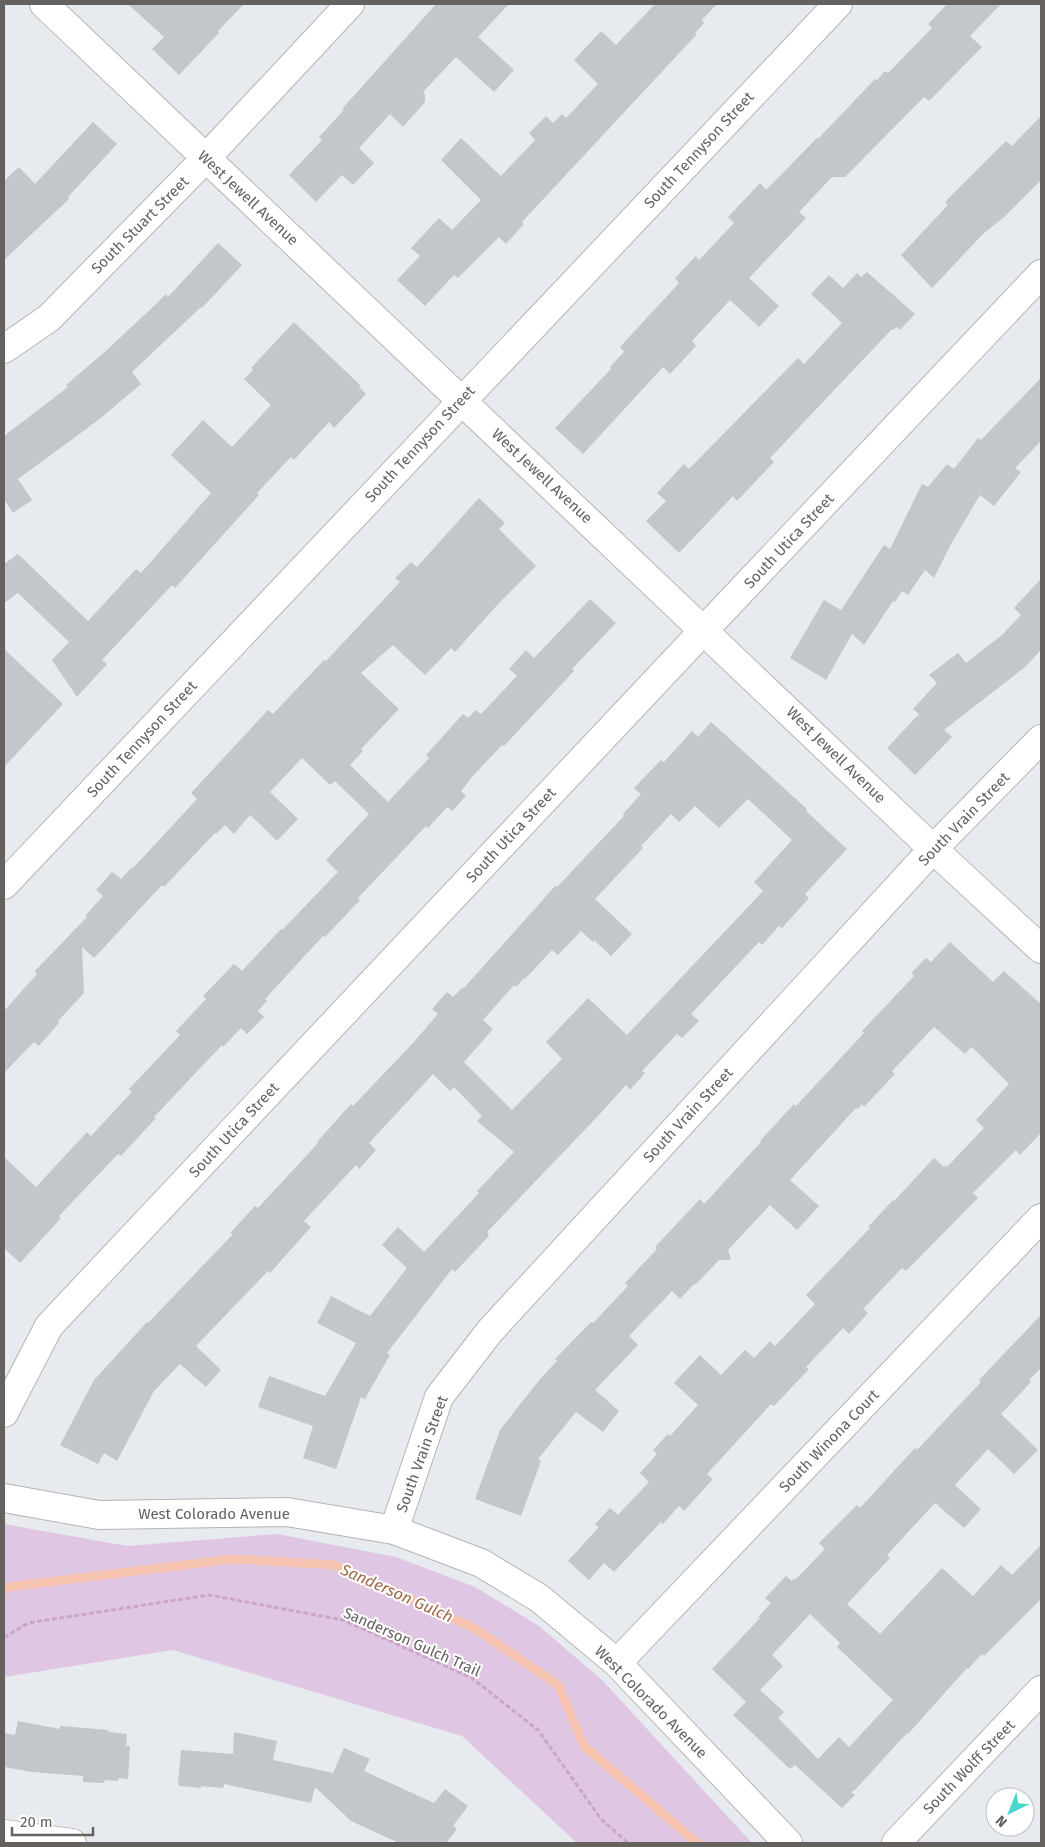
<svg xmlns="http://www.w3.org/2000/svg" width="1045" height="1847" font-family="'Fira Sans',sans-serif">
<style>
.green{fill:#dfc6e3}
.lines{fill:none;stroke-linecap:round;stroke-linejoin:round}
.stream{stroke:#f6c3b0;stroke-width:9}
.building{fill:#c3c6ca;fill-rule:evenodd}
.minor-casing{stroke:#b7b4b2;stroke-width:30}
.tertiary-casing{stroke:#b7b4b2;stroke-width:30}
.secondary-casing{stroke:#b8b4b1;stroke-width:30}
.path{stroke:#cba5c6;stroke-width:3;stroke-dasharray:5 2.5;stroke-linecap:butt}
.minor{stroke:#fff;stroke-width:28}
.tertiary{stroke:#fff;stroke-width:28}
.secondary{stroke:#fff;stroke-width:28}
.labels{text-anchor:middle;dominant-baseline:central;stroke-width:4;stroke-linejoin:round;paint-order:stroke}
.street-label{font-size:15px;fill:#65615e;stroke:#fff}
.water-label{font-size:16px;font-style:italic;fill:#9f694a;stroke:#fff}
</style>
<rect width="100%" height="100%" fill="#e7eaef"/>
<path class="green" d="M4,1524L127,1546L277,1534L396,1557L475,1587L539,1626L602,1680L752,1843H577L462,1736L173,1650L4,1677Z"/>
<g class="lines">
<path class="stream" d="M4,1590L8,1587L233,1559L334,1565L474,1628L558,1685L584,1746L697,1843"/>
</g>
<path class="building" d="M128,4H244L218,31L219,33L179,75L152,49L164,37Z
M436,4H509L478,37L514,70L494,92L456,57L423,92L425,94V102L403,127L390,114L359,148L374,163L353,185L342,175L316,202L289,175L322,140L319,137L344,110L342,109Z
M655,4H717L702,20L704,23L695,33L697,34L522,222L524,224L506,244L499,237L458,278L454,275L425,306L397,280L420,256L411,248L439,218L452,230L481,200L441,160L461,138L501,176L535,140L529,133L546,116L553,123L562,114L566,118L598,84L574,60L601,31L616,45Z
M947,4H1001L970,36L982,47L929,101L924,97L845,177H832L799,212L806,218L749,278L779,306L759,327L730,300L692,341L696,346L670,374L663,367L583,454L555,428L611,369L610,367L624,352L620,347L679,283L675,278L696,256L699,260L734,223L728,217L760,183L766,190L817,138L818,139L875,79L877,80L885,71L888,73L932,28L928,24Z
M1041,116V180L1004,217L983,234L932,288L901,255L948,205L945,202L1006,141L1012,146Z
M93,122L117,144L68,197L69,199L4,260V181L19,167L35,184Z
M218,243L242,265L202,308L201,307L132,372L141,384L97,421L18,479L32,500L13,513L4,499V436L68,387L66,385L108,349L157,303L166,294L168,297Z
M867,272L915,314L900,330L897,327L893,330L892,329L770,458L774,462L737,501L733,496L679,553L646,521L666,501L657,493L684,464L689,469L798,358L804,364L842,323L811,294L829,275L843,288L857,273L861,277Z
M294,322L361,386L359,387L366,394L334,428L329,422L294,460L291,457L257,493L259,495L175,588L172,585L102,660L107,664L77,697L52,660L69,642L18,593L4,603V564L18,554L88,621L136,569L141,573L211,493L171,455L203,420L232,447L271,405L244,379L253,370L251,368Z
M1041,378V441L1015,468L1021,472L994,506L980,495L951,544L934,578L925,570L908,595L902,591L895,602L893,601L864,645L852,634L826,680L790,658L824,600L841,610L884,545L890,549L922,484L928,487L947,464L954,469L978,438L981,440Z
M479,498L505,523L499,529L536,566L499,603L455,652L451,648L425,675L393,645L361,673L399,709L361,749L363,751L350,765L388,802L429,758L426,755L463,714L468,718L476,710L481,714L517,676L509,669L526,650L534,658L590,599L616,623L572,669L574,671L504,746L502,745L472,777L461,791L466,796L452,811L447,807L428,828L426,826L358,898L360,900L325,937L323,936L265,999L267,1001L258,1011L264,1017L247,1034L241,1028L223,1047L222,1045L154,1117L156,1118L121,1156L118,1154L59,1216L61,1218L20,1263L4,1248V1157L36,1187L87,1132L91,1136L132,1092L129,1089L180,1035L176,1031L206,999L203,996L234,964L242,971L281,929L282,930L338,872L326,860L369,814L335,781L330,785L302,758L270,792L298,819L277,841L250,815L234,834L225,825L216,834L215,833L164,887L162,885L94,958L82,947L84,993L58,1021L59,1023L39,1046L34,1042L4,1073V1011L37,974L35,971L87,917L85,916L103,896L96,890L112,872L121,879L132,867L133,868L197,799L191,793L268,710L273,714L324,660L326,661L400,582L395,578L411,562L417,567Z
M1041,579V650L1025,667L944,730L952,737L915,775L887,748L919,714L913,709L937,683L929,675L958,653L966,663L1002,635L1021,615L1014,608Z
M4,649L63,704L4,767Z
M711,722L807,809L806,811L847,849L805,894L809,898L782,928L779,926L762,945L759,942L691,1014L699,1021L682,1038L677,1034L642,1071L645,1073L630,1090L626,1085L598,1116L487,1232L489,1234L487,1238L455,1272L452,1269L387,1353L390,1355L365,1399L361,1397L336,1469L303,1458L313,1426L258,1407L269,1376L325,1396L356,1343L317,1323L331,1296L370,1316L407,1268L382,1245L398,1227L424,1252L479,1193L477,1191L514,1152L477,1121L482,1116L454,1087L450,1091L433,1074L369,1143L376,1150L359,1169L356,1165L304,1221L311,1227L270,1273L268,1271L196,1346L221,1370L206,1387L180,1364L154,1391L117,1461L104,1453L98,1464L60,1445L94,1380L147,1322L148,1323L233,1234L230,1233L255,1206L258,1208L318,1143L317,1142L351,1104L353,1106L413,1043L438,1014L432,1009L447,992L453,997L462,988L463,989L556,885L557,887L624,816L623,814L641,794L634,788L661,760L664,762L692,731L698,737ZM748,799L792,840L754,882L763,891L627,1035L588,998L546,1042L562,1059L512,1110L464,1062L493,1029L483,1020L514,985L516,987L524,978L525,979L552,950L558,955L581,931L593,942L594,940L611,956L632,934L595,899L643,848L641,846L671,814L679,822L695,806L719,828Z
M950,942L993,982L1004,971L1041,1004V1133L1020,1155L1016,1150L973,1193L978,1198L906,1271L902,1268L863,1309L868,1313L849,1334L843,1328L806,1367L809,1369L774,1406L771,1404L707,1474L713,1479L684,1511L679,1506L663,1524L661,1522L614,1572L604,1563L589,1580L568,1561L599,1527L595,1524L610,1508L618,1515L649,1482L640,1473L657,1454L653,1450L668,1434L670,1436L698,1405L674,1383L700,1355L721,1375L745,1350L754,1358L770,1341L775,1346L815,1304L806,1295L870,1228L868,1227L893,1200L894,1201L934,1158L944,1167L945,1165L947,1167L984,1128L976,1120L1009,1084L974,1049L971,1047L965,1054L934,1027L892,1071L895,1074L864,1107L862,1104L858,1109L856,1108L790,1180L819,1206L797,1230L770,1205L728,1250L731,1260H719L695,1285L694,1284L680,1299L672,1291L629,1336L638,1345L595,1390L619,1411L603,1432L576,1412L538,1459L541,1461L521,1516L475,1499L500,1430L540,1379L557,1361L555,1359L591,1322L593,1323L628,1286L625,1283L657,1249L655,1247L700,1199L704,1204L761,1142L760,1141L794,1104L796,1106L864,1033L862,1031L914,976L911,973L926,958L931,962Z
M1041,1315V1368L1029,1380L1031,1382L1001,1414L1038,1450L1014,1474L988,1449L955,1485L981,1509L964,1528L935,1503L887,1555L890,1558L847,1604L880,1634L942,1568L973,1596L1001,1565L1012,1575L1041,1545V1599L984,1656L982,1654L968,1669L967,1668L908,1734L907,1733L854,1791L851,1792L855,1795L842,1808L795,1765L790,1769L733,1715L746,1702L712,1669L760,1618L758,1617L771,1603L765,1598L786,1576L792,1581L794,1578L795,1580L825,1549L819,1543L857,1505L860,1508L915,1448L917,1450L981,1382L979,1380ZM810,1614L840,1643L837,1647L893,1700L849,1747L839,1737L818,1759L778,1718L784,1712L760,1690L783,1666L772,1655Z
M18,1721L60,1729V1726L109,1730L108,1732L127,1734L126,1746H130L128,1779L119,1778L118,1781L105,1780L104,1783L83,1782V1776L32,1772L4,1767V1733L15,1735Z
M234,1732L277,1741L273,1760L333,1773L344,1748L370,1759L364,1771L434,1803L445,1789L468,1806L453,1826L457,1829L446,1843H399L351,1821L315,1787L311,1803L224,1784L223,1788L201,1786V1788L180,1786L178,1784L181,1750L233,1754Z"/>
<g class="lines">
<g class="minor-casing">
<path id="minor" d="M4,349L49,318L206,158L350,4
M4,1413L49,1326L704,630L1041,274
M4,1498L99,1515L287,1512L394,1530L481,1563L539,1598L617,1663L788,1843
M394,1530L439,1397L490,1331L933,849L1041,739
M617,1663L1041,1218
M4,1834L72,1843
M896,1843L1041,1690"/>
</g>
<g class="tertiary-casing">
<path id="tertiary" d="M4,885L838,4"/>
</g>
<g class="secondary-casing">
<path id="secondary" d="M44,4L933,849L1041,949"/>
</g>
<path class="path" d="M4,1638L28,1623L209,1595L343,1620L472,1678L538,1730L601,1819L628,1843"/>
<use href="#minor" class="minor"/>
<use href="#tertiary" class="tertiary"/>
<use href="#secondary" class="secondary"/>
</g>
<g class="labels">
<g class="street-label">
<text transform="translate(699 150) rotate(-47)">South Tennyson Street</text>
<text transform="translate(248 198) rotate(43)">West Jewell Avenue</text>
<text transform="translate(140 225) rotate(-45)">South Stuart Street</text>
<text transform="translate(420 444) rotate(-47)">South Tennyson Street</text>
<text transform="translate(542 476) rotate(43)">West Jewell Avenue</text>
<text transform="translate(789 541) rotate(-47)">South Utica Street</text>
<text transform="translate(142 739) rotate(-47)">South Tennyson Street</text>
<text transform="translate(836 755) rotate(44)">West Jewell Avenue</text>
<text transform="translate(964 819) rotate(-46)">South Vrain Street</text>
<text transform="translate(511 835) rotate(-47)">South Utica Street</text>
<text transform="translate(688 1115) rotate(-47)">South Vrain Street</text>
<text transform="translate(234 1130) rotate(-47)">South Utica Street</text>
<text transform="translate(829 1441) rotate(-46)">South Winona Court</text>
<text transform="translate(422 1454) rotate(-70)">South Vrain Street</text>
<text x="214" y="1514">West Colorado Avenue</text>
<text transform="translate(412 1642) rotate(24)">Sanderson Gulch Trail</text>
<text transform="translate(651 1702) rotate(45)">West Colorado Avenue</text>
<text transform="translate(969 1767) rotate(-46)">South Wolff Street</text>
</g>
<g class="water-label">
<text transform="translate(397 1593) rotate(24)">Sanderson Gulch</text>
</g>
</g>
<rect width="1045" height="1847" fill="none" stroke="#65615e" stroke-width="10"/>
<g transform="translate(1010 1812) rotate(223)"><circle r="24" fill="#ffffff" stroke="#c1c0bf"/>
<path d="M0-4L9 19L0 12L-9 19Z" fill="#45d7cc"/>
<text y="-8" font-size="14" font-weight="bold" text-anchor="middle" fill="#65615e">N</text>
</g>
<path d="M12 1827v8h81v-8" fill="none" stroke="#65615e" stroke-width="2.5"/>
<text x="20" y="1827" font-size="15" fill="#65615e" stroke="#ffffff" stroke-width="4" paint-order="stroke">20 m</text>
</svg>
